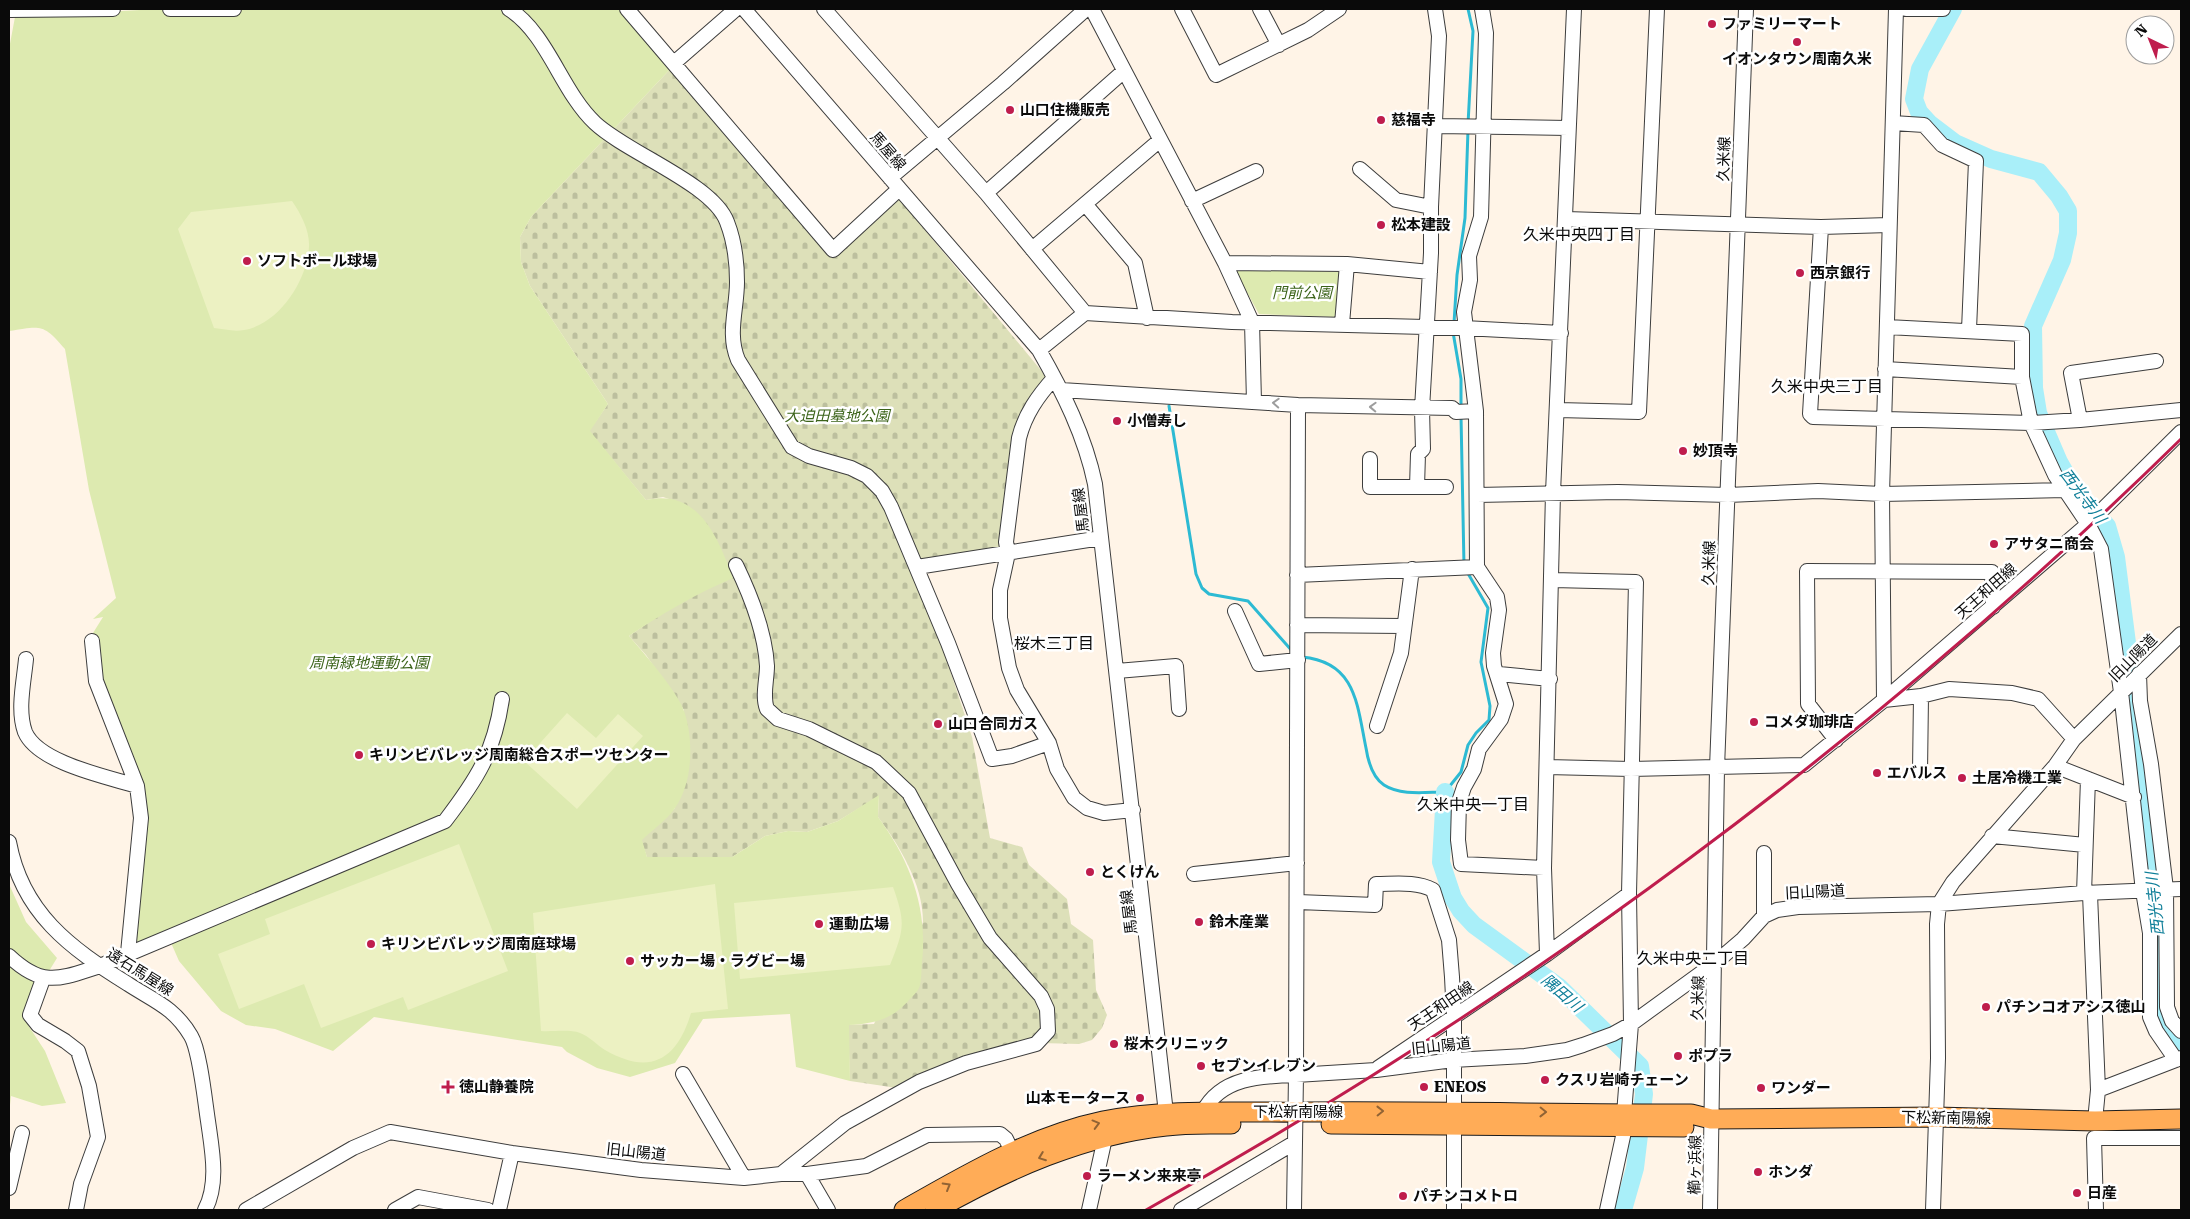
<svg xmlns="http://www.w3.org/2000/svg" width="2190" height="1219" font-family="'Roboto Serif','Noto Sans JP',serif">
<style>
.cemetery{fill:url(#cemetery-stones)}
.park{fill:#ddeab0}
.pitch{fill:#ecf1c2}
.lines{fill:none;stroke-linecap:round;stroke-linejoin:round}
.stream{stroke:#2dbad3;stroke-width:3}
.river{stroke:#a9eff9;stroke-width:18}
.minor-casing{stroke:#3d3d3d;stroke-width:16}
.major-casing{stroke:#1b1b1b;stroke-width:21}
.minor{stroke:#fff;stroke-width:14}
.major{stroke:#ffac57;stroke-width:19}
.rail{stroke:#bf1d4d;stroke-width:3}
.oneway{stroke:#9d9d9d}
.oneway2{stroke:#916334}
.poi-dot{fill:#bf1d4d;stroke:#fff;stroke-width:2}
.labels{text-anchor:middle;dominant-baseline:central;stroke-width:5;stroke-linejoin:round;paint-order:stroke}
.poi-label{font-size:15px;font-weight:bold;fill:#0a0a0a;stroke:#fff;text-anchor:start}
.street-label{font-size:15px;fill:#0a0a0a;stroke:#fff}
.park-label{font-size:15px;font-style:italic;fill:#3b6319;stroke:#fff}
.neighbourhood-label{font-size:16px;fill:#0a0a0a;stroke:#fff}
.water-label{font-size:16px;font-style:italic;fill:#0f7f99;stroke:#fff}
</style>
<defs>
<pattern id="cemetery-stones" width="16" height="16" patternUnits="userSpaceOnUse" patternTransform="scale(1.25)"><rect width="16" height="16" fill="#dde0b9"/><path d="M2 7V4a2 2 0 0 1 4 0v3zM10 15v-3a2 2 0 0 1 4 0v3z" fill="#bcbf9e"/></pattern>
</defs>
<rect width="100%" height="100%" fill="#fff4e7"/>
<path class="cemetery" d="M674,65L831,250L896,195L1049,380L1031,397L1006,551L915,564L972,737L990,838L1022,847L1029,865L1067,899L1071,924L1093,940L1096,990L1107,1015L1102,1028L1092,1040L1079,1044L1040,1043L904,1089L850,1081L848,1025L874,1024C881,1008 923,931 923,921C923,884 899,845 878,817L879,796L838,821L807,832L788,831L765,836L732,857H647L641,840L675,808L684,710L646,655L629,636L665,611L701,591L733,577L684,504L663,497L646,500L589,431L608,404L530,286L521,262L520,237L531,217Z"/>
<path class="park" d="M158,9H628L674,65L531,217L520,237L521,262L530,286L608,404L590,431L646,500C699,488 718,538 733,578C696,594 663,613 629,636C643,652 678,692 684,711C694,739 693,783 675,808C667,820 652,830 642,840L647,857H732L765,836L788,831L807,832L838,821L879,795L878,817C910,860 928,908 922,962C921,970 922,981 919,988C917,992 912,997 909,1000C893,1019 873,1024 849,1025L850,1081L796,1067L790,1014L703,1019L675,1063L630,1077L597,1068L567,1052L562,1047L374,1017L333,1051L275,1029L246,1025L221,1011L179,961L168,936L129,953L141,820L95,680L93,633L103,617L93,619L116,598L89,490L65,349C43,323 41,326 9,331V49L15,17Z
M1233,267L1340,272L1336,317L1259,314Z
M9,884L26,922L57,958L27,1007L28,1025L45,1051L66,1103L42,1106L11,1096L9,1114Z"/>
<path class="pitch" d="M292,201C301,214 310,231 309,247C307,281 279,324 244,330C234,332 224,329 214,328L178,229L191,212Z
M567,713L596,738L618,714L643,736L577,809L524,761Z
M459,844L508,971L408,1010L403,997L321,1028L304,984L239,1009L218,954L270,934L265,919Z
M715,884L728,1009L691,1013C677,1060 650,1076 605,1050C597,1045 589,1036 580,1033C570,1029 552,1032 541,1031L533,913Z
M893,887C906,923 904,930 890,965L740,979L734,903Z"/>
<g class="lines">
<path class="stream" d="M1468,9L1473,31L1468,124
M1454,323L1457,275L1465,218L1468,130
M1453,332L1461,379V407
M1169,406L1196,574L1202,588L1209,594L1248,601L1293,652
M1461,416L1464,565
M1302,657C1356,662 1357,704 1366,748C1368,761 1372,777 1384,785C1401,796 1426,792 1445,792L1461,772L1468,745L1476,733L1489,720L1490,706L1481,662L1488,608L1466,570"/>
<path class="river" d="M1953,9L1920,69L1914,99L1919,112L1930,124L1955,143L1991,159L2039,172L2059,196L2068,211V233L2062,260L2033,326L2034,388L2038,413L2059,462L2072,485L2107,526L2116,557L2128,651L2135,752L2159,926L2157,1008L2181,1050
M1445,792L1441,862L1453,898L1461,911L1474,925L1559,987L1640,1066L1644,1094L1635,1168L1623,1210"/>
<g class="minor-casing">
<path id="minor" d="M170,9H234
M509,9C548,34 561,91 595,123C627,153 713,184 727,222C734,240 737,262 737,282C737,309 727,334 738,360L792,447L809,456L851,468L867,476L882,491L891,507L948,643L992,759L1012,756L1049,743
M627,9L833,250L899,189
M744,9L1039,350C1063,392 1085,436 1095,484L1167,1122
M824,9L986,193L1085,313
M1092,9L1225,263L1252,322L1254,402
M1182,9L1216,75L1308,30L1339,9
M1260,9L1279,45
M1896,9L1882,494L1884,700L1921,696
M1906,9H1943
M9,10L113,9
M674,63L736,9
M1893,123L1924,125L1942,145L1976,161L1969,330
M1436,126L1568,128
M1360,169L1396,200L1431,207
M890,178L1003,83L1086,9
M986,193L1124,71
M1192,201L1256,171
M1085,204L1135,263L1147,318
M1566,219L1821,227L1889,225
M1821,227L1810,414L1813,417L2031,423L2080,420L2181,410
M1032,249L1159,141
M1225,263L1347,264L1430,272
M1342,324L1347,264
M1887,327L2022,334V377L2031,423L2055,475L2088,524L2101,549L2121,692L2143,891L2150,933V1017L2156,1031L2176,1060
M1039,350L1085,313L1232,322L1464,328L1561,333
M1885,369L2022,377
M1054,378C1038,396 1025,414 1019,438L1006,542L1008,553L1000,590V618L1009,668L1017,690L1049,743L1057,769L1074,798L1087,808L1104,813L1133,810
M1061,390L1298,405L1452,408L1456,412L1476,411
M1558,410L1639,412L1657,9
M2080,420L2071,373L2156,361
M1370,459V487H1446
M1417,487L1418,454L1423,449L1422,409L1431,253V207L1439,36L1435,9
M1477,495L1618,492L1728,495L1818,491L1882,494L2065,490
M736,565C751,596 765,631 767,666C767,680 762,696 767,709L778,719L809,729L876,762L909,793L958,884L990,938L1041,996L1047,1009L1048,1031L1036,1044L966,1063L919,1082L845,1123L781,1174
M917,567L1101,538
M1477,567L1497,597L1499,610L1493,653L1494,666L1506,704L1501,719L1479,749L1474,769L1464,787L1459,802L1458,840L1461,864L1544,868
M1297,575L1477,567L1476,411L1464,312L1470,280L1469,256L1481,217L1486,33L1482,9
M1553,580L1636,582L1629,894L1631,1024L1624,1114
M1235,611L1259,664L1298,660
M1297,625L1403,626
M92,641L96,681L137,786L141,818L128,953
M26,659C24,681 17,710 25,732C38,763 108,777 137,786
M1117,671L1176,666L1179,709
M1499,674L1550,679
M2139,674L2140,701L2151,764L2166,889L2167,1007L2172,1021L2181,1031
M1377,726L1401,653L1412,569
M1836,740L1808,704L1807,571L1992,572L1993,607
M2055,766L2134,797
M1547,767L1631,769L1804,765L1884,700L2088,524L2181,432
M1920,772L1921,696L1949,689L2012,693L2038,699L2074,739
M1992,836L2085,845
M9,842C22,913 70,948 128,984C154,1001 174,1007 191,1036C200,1051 205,1102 208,1121C212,1150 219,1183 205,1210
M1764,853V916
M1194,874L1297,863
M2084,893L2088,779
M2090,894L2098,1090L2095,1121
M1298,902L1375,905L1376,884C1395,884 1416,881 1433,890L1449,940L1452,977L1454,1017V1210
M1547,954L1544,868L1553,493L1574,9
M9,956C43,988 59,979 100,966L445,821C477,779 494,753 502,699
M43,979L30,1015L38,1025L65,1041L78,1051L89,1086L98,1137L81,1184L76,1210
M1378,1068L1547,954L1629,894
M683,1074L744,1178
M2098,1090L2181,1058
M1203,1112C1221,1077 1261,1076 1296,1075L1298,405
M807,1174L828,1210
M9,1188L22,1133
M246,1210L353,1148L390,1132L512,1153L641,1170L744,1178L781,1174H807L866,1166L927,1135L1000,1134L1006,1139L1016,1160
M395,1210L418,1197L488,1210
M499,1210L512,1153
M1089,1210L1105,1138
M1181,1210L1294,1143
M1294,1210L1296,1075L1376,1070L1453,1060L1525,1056L1567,1050L1583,1045L1613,1034L1631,1024L1715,963L1743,939L1764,916L1777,910L1798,907L1939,904L2084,893L2181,889
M1607,1210L1625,1127
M1710,1210L1717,768L1746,9
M1933,1210L1938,1058L1937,924L1939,904L1953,882L2055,766L2074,739L2181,634
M2096,1210L2094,1138H2181"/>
</g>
<g class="major-casing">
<path id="major" d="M1331,1124L1684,1127
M904,1210C967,1174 1032,1136 1103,1121C1170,1108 1238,1113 1306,1112C1434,1111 1562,1114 1691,1114L1711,1119L1936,1117L2095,1121L2181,1119
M935,1210C1008,1169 1083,1135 1166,1126C1188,1123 1210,1124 1231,1124"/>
</g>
<use href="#minor" class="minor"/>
<use href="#major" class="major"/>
<path class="rail" d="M1146,1210C1521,1000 1873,741 2181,439"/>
</g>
<defs><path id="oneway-chevron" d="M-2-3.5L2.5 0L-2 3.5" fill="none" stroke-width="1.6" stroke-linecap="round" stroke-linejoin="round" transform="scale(1.25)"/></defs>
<g class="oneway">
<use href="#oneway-chevron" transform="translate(1276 403) rotate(-177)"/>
<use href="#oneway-chevron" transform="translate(1373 407) rotate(-178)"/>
</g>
<g class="oneway2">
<use href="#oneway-chevron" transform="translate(1380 1111) rotate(-1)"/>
<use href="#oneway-chevron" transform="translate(1543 1112) rotate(1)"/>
<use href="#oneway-chevron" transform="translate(1096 1124) rotate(-15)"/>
<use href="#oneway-chevron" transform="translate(1042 1157) rotate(159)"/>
<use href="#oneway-chevron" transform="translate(947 1186) rotate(-30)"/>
</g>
<g class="poi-dot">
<circle cx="1712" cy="24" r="5"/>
<circle cx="1797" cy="42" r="5"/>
<circle cx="1010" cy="110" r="5"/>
<circle cx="1381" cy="120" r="5"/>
<circle cx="1381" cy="225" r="5"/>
<circle cx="247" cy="261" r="5"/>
<circle cx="1800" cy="273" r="5"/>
<circle cx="1117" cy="421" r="5"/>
<circle cx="1683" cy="451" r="5"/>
<circle cx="1994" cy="544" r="5"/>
<circle cx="1754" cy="722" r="5"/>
<circle cx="938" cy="724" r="5"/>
<circle cx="359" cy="755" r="5"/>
<circle cx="1877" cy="773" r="5"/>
<circle cx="1962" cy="778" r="5"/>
<circle cx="1090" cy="872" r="5"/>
<circle cx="1199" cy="922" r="5"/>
<circle cx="819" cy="924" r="5"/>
<circle cx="371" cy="944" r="5"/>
<circle cx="630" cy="961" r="5"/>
<circle cx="1986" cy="1007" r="5"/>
<circle cx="1114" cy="1044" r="5"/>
<circle cx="1678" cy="1056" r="5"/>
<circle cx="1201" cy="1066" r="5"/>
<circle cx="1545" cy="1080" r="5"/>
<path d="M445.5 1079.5h5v5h5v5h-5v5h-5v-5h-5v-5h5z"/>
<circle cx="1424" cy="1087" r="5"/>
<circle cx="1761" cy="1088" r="5"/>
<circle cx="1140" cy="1098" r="5"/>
<circle cx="1758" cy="1172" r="5"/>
<circle cx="1087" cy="1176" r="5"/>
<circle cx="2077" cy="1193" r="5"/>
<circle cx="1403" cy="1196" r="5"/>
</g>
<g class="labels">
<g class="poi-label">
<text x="1722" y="24">ファミリーマート</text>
<text x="1797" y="59" text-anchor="middle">イオンタウン周南久米</text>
<text x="1020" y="110">山口住機販売</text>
<text x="1391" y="120">慈福寺</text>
<text x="1391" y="225">松本建設</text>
<text x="257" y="261">ソフトボール球場</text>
<text x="1810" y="273">西京銀行</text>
<text x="1127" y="421">小僧寿し</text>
<text x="1693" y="451">妙頂寺</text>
<text x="2004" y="544">アサタニ商会</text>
<text x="1764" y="722">コメダ珈琲店</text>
<text x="948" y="724">山口合同ガス</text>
<text x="369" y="755">キリンビバレッジ周南総合スポーツセンター</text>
<text x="1887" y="773">エバルス</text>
<text x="1972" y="778">土居冷機工業</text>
<text x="1100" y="872">とくけん</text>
<text x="1209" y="922">鈴木産業</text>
<text x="829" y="924">運動広場</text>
<text x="381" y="944">キリンビバレッジ周南庭球場</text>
<text x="640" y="961">サッカー場・ラグビー場</text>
<text x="1996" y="1007">パチンコオアシス徳山</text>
<text x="1124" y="1044">桜木クリニック</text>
<text x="1688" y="1056">ポプラ</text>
<text x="1211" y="1066">セブンイレブン</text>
<text x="1555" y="1080">クスリ岩崎チェーン</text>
<text x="459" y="1087">徳山静養院</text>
<text x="1434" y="1087">ENEOS</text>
<text x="1771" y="1088">ワンダー</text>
<text x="1130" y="1098" text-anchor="end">山本モータース</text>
<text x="1768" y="1172">ホンダ</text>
<text x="1097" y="1176">ラーメン来来亭</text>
<text x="2087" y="1193">日産</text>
<text x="1413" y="1196">パチンコメトロ</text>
</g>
<g class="street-label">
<text transform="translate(888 151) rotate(49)">馬屋線</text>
<text transform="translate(1724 159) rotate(-88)">久米線</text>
<text transform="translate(1081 510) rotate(-97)">馬屋線</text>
<text transform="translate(1709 563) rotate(-88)">久米線</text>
<text transform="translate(1986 591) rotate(-41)">天王和田線</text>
<text transform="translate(2133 658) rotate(-45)">旧山陽道</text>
<text transform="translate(1815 892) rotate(-3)">旧山陽道</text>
<text transform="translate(1129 912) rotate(-97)">馬屋線</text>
<text transform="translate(140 972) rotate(32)">遠石馬屋線</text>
<text transform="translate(1698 998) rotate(-89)">久米線</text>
<text transform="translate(1441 1006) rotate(-34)">天王和田線</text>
<text transform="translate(1441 1046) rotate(-6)">旧山陽道</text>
<text x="1298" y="1112">下松新南陽線</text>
<text transform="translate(1946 1118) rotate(1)">下松新南陽線</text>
<text transform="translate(636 1152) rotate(6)">旧山陽道</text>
<text transform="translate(1695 1165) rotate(-89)">櫛ヶ浜線</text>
</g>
<g class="park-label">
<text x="1302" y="293">門前公園</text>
<text x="837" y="416">大迫田墓地公園</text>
<text x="369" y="663">周南緑地運動公園</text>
</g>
<g class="neighbourhood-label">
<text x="1579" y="234">久米中央四丁目</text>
<text x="1827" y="386">久米中央三丁目</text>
<text x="1054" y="643">桜木三丁目</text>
<text x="1473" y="804">久米中央一丁目</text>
<text x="1693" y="958">久米中央二丁目</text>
</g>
<g class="water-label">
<text transform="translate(2083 496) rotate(53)">西光寺川</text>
<text transform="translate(2155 904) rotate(-96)">西光寺川</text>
<text transform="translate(1562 993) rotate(41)">隅田川</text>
</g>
</g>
<rect width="2190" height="1219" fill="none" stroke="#0a0a0a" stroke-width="20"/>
<g transform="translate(2150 40) rotate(317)"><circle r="24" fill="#ffffff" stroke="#9d9d9d"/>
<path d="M0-4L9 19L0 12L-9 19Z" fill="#bf1d4d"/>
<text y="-8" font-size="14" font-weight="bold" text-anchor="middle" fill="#0a0a0a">N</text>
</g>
</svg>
